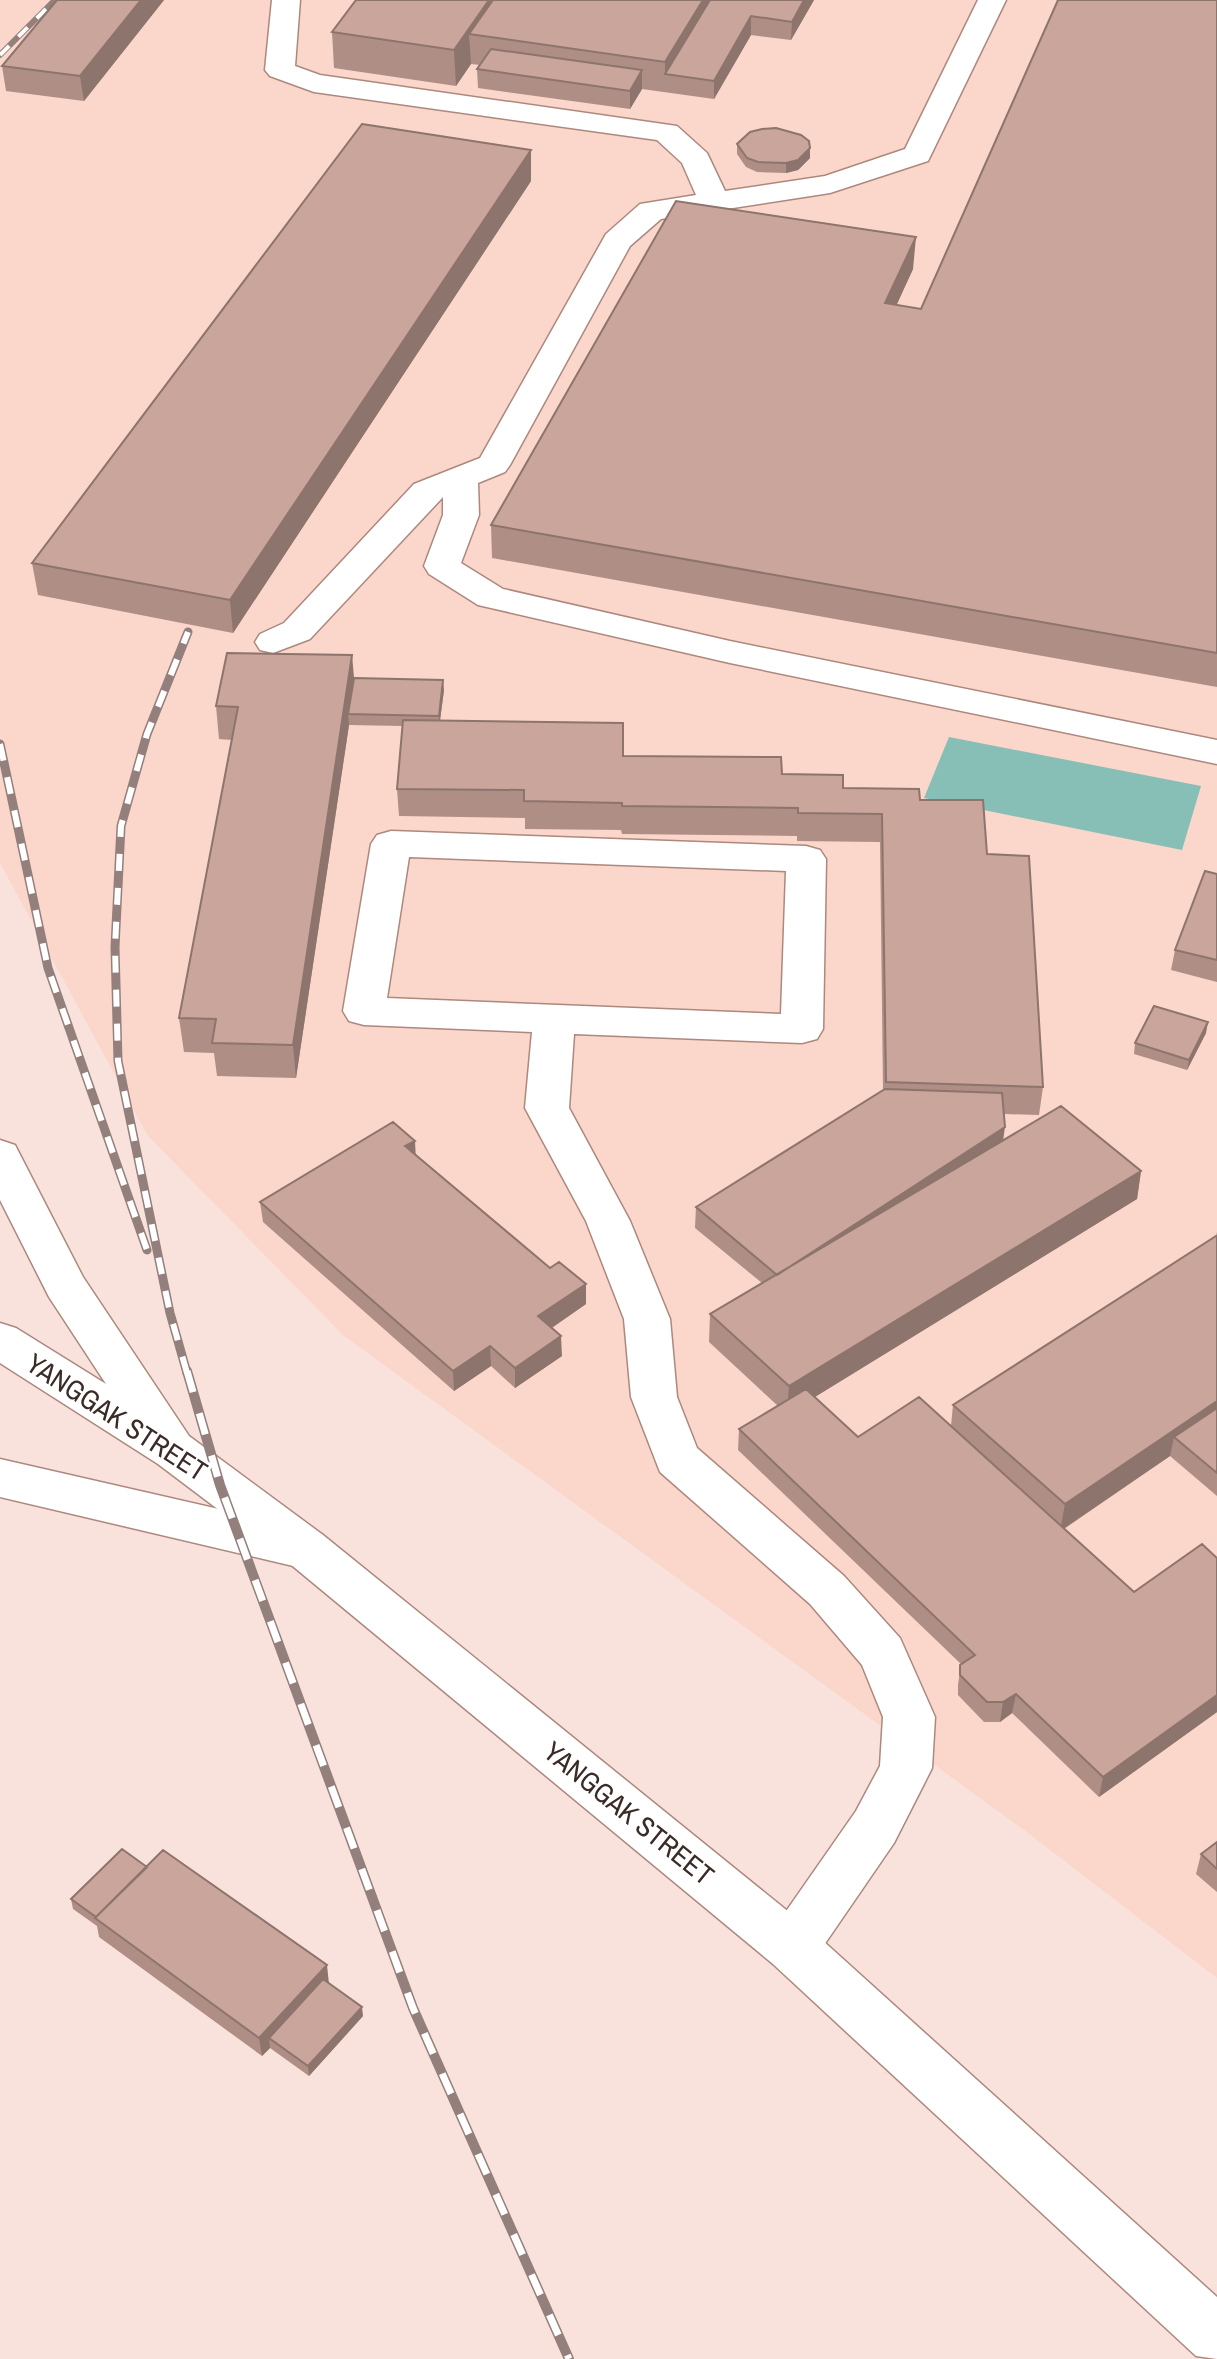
<svg xmlns="http://www.w3.org/2000/svg" width="1217" height="2359" font-family="'Archivo Narrow',sans-serif">
<style>
.built{fill:#fbd6cb}
.water{fill:#87bfb6}
.lines{fill:none;stroke-linecap:round;stroke-linejoin:round}
.minor-casing{stroke:#ac887e;stroke-width:3}
.major-casing{stroke:#ac887e;stroke-width:3}
.minor{fill:#fff;fill-rule:evenodd}
.major{fill:#fff;fill-rule:evenodd}
.rail-far2-casing{stroke:#937f7b;stroke-width:6}
.rail-far1-casing{stroke:#937f7b;stroke-width:9}
.rail-casing{stroke:#937f7b;stroke-width:10}
.rail-far2{stroke:#fff;stroke-width:4;stroke-dasharray:13;stroke-linecap:butt}
.rail-far1{stroke:#fff;stroke-width:6;stroke-dasharray:17;stroke-linecap:butt}
.rail{stroke:#fff;stroke-width:7;stroke-dasharray:22;stroke-linecap:butt}
.wall{fill:#ae8e85}
.shaded-wall{fill:#8d746c}
.building{fill:#caa59b;stroke:#8d746c;stroke-width:2}
.labels{text-anchor:middle;dominant-baseline:central;stroke-width:6;stroke-linejoin:round;paint-order:stroke}
.street-label{font-size:28px;fill:#3a2b27;stroke:#fff}
</style>
<rect width="100%" height="100%" fill="#fae2dc"/>
<path class="built" d="M0,0H1217V1978L1024,1830L344,1336L148,1136L0,863Z"/>
<path class="water" d="M949,737L1201,786L1182,850L924,798Z"/>
<g class="lines">
<g class="minor-casing">
<path id="minor" d="M272,0H300L295,66L320,75L677,126L707,153L725,191L825,176L905,149L978,0H1006L928,161L830,193L661,219L630,246L510,465L505,472L478,483L479,515L461,563L503,589L730,641L1217,740V764L730,663L491,608L478,605L429,574L424,566L443,515V497L310,639L273,653L260,650L255,642L260,634L284,623L414,484L480,458L606,234L640,204L696,195L682,163L657,140L314,92L270,76L265,70Z
M391,831L806,846L820,850L826,859L823,1029L817,1039L802,1043L574,1034L569,1108L630,1221L670,1319L677,1397L697,1448L844,1576L900,1638L935,1717L932,1768L924,1784L894,1843L811,1964L792,1971L773,1964L765,1947L773,1930L856,1811L880,1766L883,1717L862,1665L810,1604L660,1472L631,1397L624,1319L586,1221L525,1108L532,1032L364,1025L349,1021L343,1011L371,844L377,835ZM409,857L786,871L781,1014L387,998Z
M0,1459L306,1529L323,1535L330,1549L323,1563L306,1569L0,1497Z"/>
</g>
<g class="major-casing">
<path id="major" d="M0,1140L15,1145L83,1277L189,1436L323,1535L811,1930L1217,2297V2359L1196,2356L773,1964L289,1563L158,1464L0,1363V1323L16,1328L106,1384L49,1297L0,1200Z"/>
</g>
<use href="#minor" class="minor"/>
<use href="#major" class="major"/>
<g class="rail-far2-casing">
<path id="rail-far2" d="M0,55L55,0"/>
</g>
<g class="rail-far1-casing">
<path id="rail-far1" d="M0,744L48,968L147,1250
M187,1373L170,1313L118,1061L115,947L121,826L147,734L188,632"/>
</g>
<g class="rail-casing">
<path id="rail" d="M187,1371L220,1485L413,2008L569,2359"/>
</g>
<use href="#rail-far2" class="rail-far2"/>
<use href="#rail-far1" class="rail-far1"/>
<use href="#rail" class="rail"/>
</g>
<path class="wall" d="M57,0H164L84,101L6,91L2,66Z
M814,0L791,40L751,35L714,99L642,89L630,109L478,88L477,69L480,65L471,64L456,86L334,68L332,32Z
M1217,0V687L492,558L491,525L913,269L896,305L921,309Z
M737,144L810,148V158L798,170L786,173L757,172L746,167L737,154Z
M531,181L233,633L38,595L32,563Z
M354,678L444,690L440,721L623,756L782,774L843,788L920,800L987,854L1043,1087L1039,1115L1004,1114L1003,1140L1141,1171L1137,1199L815,1397L858,1437L951,1426L953,1405L1216,1236L1217,1232V1496L1170,1456L1064,1529L1134,1592L1217,1558V1712L1099,1797L1012,1713L1000,1722H984L958,1695V1685L961,1664L738,1450L739,1429L778,1406L709,1342L710,1314L762,1283L695,1228L696,1207L883,1090L880,842L797,841V836L622,834L621,830L525,829V818L399,816L397,789L403,726L349,725L296,1078L217,1076L214,1053L184,1052L179,1018L232,740L219,739L216,706Z
M1217,874V982L1171,970L1175,950Z
M1206,1033L1187,1070L1134,1054L1135,1043Z
M416,1155L586,1304L552,1328L562,1356L515,1388L491,1366L454,1391L263,1222L260,1202Z
M1217,1842V1892L1196,1874L1201,1854Z
M147,1867L329,1983L363,2016L309,2076L270,2048L262,2056L99,1937L97,1926L73,1909L71,1899Z"/>
<path class="shaded-wall" d="M141,0H164L84,101L80,76Z
M489,0H515L469,34L471,64L456,86L454,50Z
M703,0H720L665,74V92V62Z
M804,0H814L791,40L792,22Z
M751,16V35L714,99V81Z
M642,70V89L630,109V91Z
M810,148V158L798,170L786,173V163Z
M531,150V181L233,633L230,600Z
M916,237L913,269L883,335L885,303Z
M352,655L355,689L348,714L349,725L296,1078L293,1045Z
M443,680L444,690L439,727V716Z
M1208,1022L1206,1033L1187,1070L1189,1060Z
M1005,1127L1002,1148L777,1275Z
M415,1141L416,1161L405,1146Z
M1141,1171L1137,1199L787,1414L789,1386Z
M586,1284V1304L538,1337V1316Z
M561,1336L562,1356L515,1388V1368Z
M490,1346L491,1366L454,1391L453,1371Z
M1217,1401V1424L1174,1437L1170,1456L1060,1531L1065,1504Z
M1016,1694L1012,1713L1000,1722L1003,1702Z
M1217,1695V1712L1099,1797L1103,1777Z
M327,1965L329,1984L269,2038L270,2048L262,2056L259,2038Z
M362,2007L363,2016L309,2076L308,2066Z"/>
<path class="building" d="M57,0H141L80,76L2,66Z
M356,0H489L454,50L332,32Z
M493,0H703L665,62L469,34Z
M710,0H804L792,22L751,16L714,81L665,74Z
M1058,0H1217V653L491,525L676,201L916,237L885,303L921,309Z
M491,49L642,70L630,91L477,69Z
M362,124L531,150L230,600L32,563Z
M776,128L801,135L809,141L810,148L798,160L786,163L758,162L747,158L737,144L750,132L762,129Z
M227,653L352,655L293,1045L212,1043L216,1019L179,1018L238,707L216,706Z
M354,678L443,680L439,716L348,714Z
M403,720L623,723V756L781,757L782,774L843,775V788L919,789L920,800H983L987,854L1029,856L1043,1087L886,1082L882,814L798,813V808L622,806V803L524,801V790L397,789Z
M1205,871L1217,874V960L1175,950Z
M1154,1006L1208,1022L1189,1060L1135,1043Z
M885,1089L1002,1093L1005,1127L777,1275L696,1207Z
M1061,1106L1141,1171L789,1386L710,1314Z
M393,1122L415,1141L405,1146L550,1268L559,1262L586,1284L538,1316L561,1336L515,1368L490,1346L453,1371L260,1202Z
M1216,1236L1217,1237V1401L1065,1504L953,1405Z
M806,1389L858,1437L919,1397L1134,1592L1202,1544L1217,1558V1695L1103,1777L1016,1694L1003,1702H987L960,1675V1665L975,1655L739,1429Z
M1217,1408V1473L1174,1437Z
M1217,1842V1869L1201,1854Z
M122,1849L147,1867L96,1917L71,1899Z
M163,1850L327,1965L259,2038L95,1918Z
M323,1979L362,2007L308,2066L269,2038Z"/>
<g class="labels">
<g class="street-label">
<text transform="translate(117 1417) rotate(33)">YANGGAK STREET</text>
<text transform="translate(629 1813) rotate(39)">YANGGAK STREET</text>
</g>
</g>
</svg>
